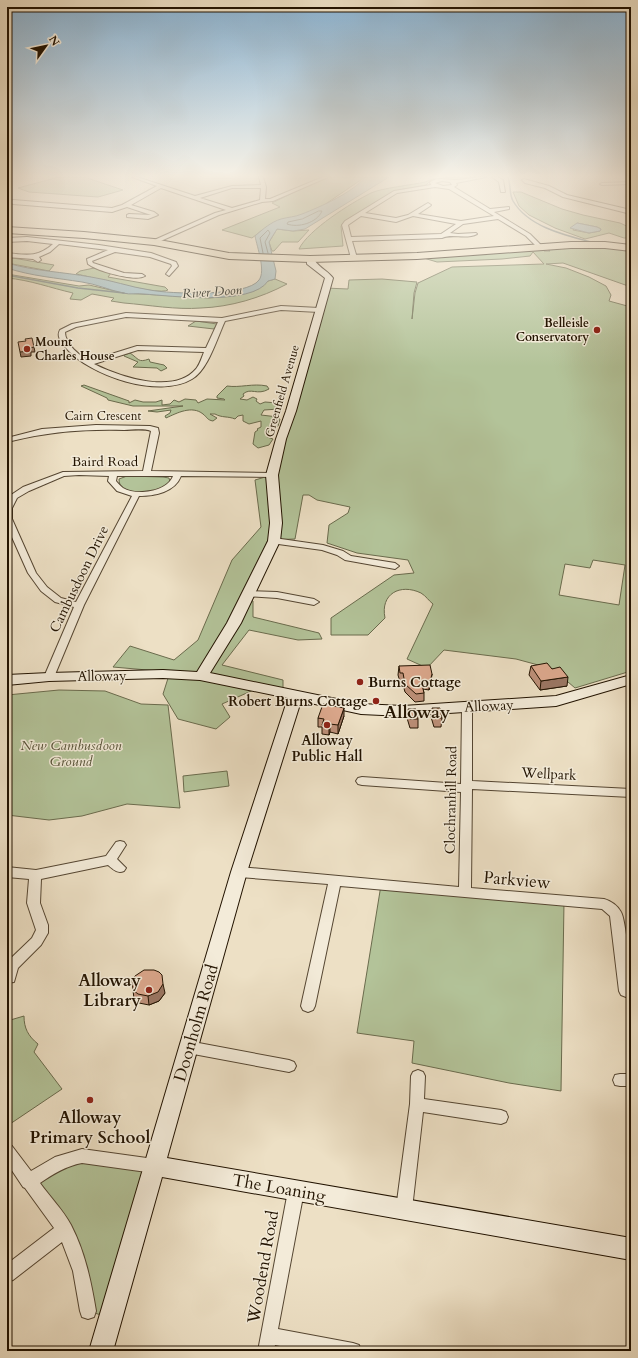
<svg xmlns="http://www.w3.org/2000/svg" width="638" height="1358" font-family="Cardo,serif">
<style>
.green{fill:#b3c399;stroke:#6a6b4d;fill-rule:evenodd}
.water{fill:#9ebac0;stroke:#6c7774}
.lines{fill:none;stroke-linecap:round;stroke-linejoin:round}
.shore{stroke:#606660;stroke-width:1}
.stream{stroke:#6c7774;stroke-width:1.5}
.street-casing{stroke:#554632;stroke-width:2}
.secondary-casing{stroke:#221301;stroke-width:2}
.primary-casing{stroke:#221301;stroke-width:2}
.street{fill:#f3ebd9;fill-rule:evenodd}
.secondary{fill:#f3ebd9;fill-rule:evenodd}
.primary{fill:#ede0c5;fill-rule:evenodd}
.wall{fill:#bd9079;stroke:#221301}
.shaded-wall{fill:#9a7663;stroke:#221301}
.building{fill:#dca88d;stroke:#221301}
.poi-dot{fill:#8f2418;stroke:#f3ebd9;stroke-width:1.5}
.labels{text-anchor:middle;dominant-baseline:central;stroke-width:3;stroke-linejoin:round;paint-order:stroke}
.far-poi-label{font-size:12px;font-weight:bold;fill:#221301;stroke:#f3ebd9;text-anchor:end}
.far-street-label{font-size:12px;fill:#221301;stroke:#f3ebd9}
.far-water-label{font-size:13px;font-style:italic;fill:#4d4d44;stroke:#f3ebd9}
.street-label{font-size:14px;fill:#221301;stroke:#f3ebd9}
.poi-label{font-size:14px;font-weight:bold;fill:#221301;stroke:#f3ebd9;text-anchor:start}
.park-label{font-size:14px;font-style:italic;fill:#555136;stroke:#f3ebd9}
.near-street-label{font-size:17px;fill:#221301;stroke:#f3ebd9}
.near-poi-label{font-size:17px;font-weight:bold;fill:#221301;stroke:#f3ebd9;text-anchor:end}
.district-label{font-size:18px;font-weight:bold;fill:#221301;stroke:#f3ebd9}
</style>
<rect width="100%" height="100%" fill="#ede0c5"/>
<filter id="stains"><feTurbulence type="fractalNoise" baseFrequency=".005" numOctaves="4"/><feColorMatrix values="0 0 0 0 .2 0 0 0 0 .09 0 0 0 0 .02 0 0 0 .5 -.17"/></filter>
<radialGradient id="worn" r=".72"><stop offset=".6" stop-color="#630" stop-opacity="0"/><stop offset="1" stop-color="#630" stop-opacity=".3"/></radialGradient>
<path class="green" d="M59,177H84L123,190L98,197L29,192L18,188Z
M331,177H365L311,214L261,231L252,238L222,230L280,207L272,203L319,180Z
M456,177L467,178L456,180L436,179L430,181L426,185L394,191L360,214L344,222L341,226L343,246L299,249C308,230 351,203 371,193C382,188 412,185 425,182L433,179Z
M513,192H521L562,209L583,215L620,223L631,228V238H624L609,233L585,239L555,228L529,215L519,206ZM577,223L597,227L601,229L600,231L589,233L573,230Z
M277,229L293,231L309,230L298,242H282L274,251H272L269,242Z
M578,246L631,249V287L563,263L546,264L566,268L589,277L606,286L611,295L609,301L631,307V671L575,688L553,669L516,659L444,650L427,668L407,659L433,604C429,601 426,596 421,593C400,583 380,594 385,618L368,635H331V618L394,575L414,573L408,560L357,553L327,543L329,525L348,513L350,507L317,500L309,495H303L295,539L268,540L243,597L253,601V617L319,633L322,639L298,640L249,630L222,665L283,680V688H258L222,704L230,717L216,729L178,719L163,694L170,672L113,667L130,646L174,660L198,640L232,560L261,527L255,480L272,475L325,288L348,289L349,280L382,279L417,282L414,293L412,319L415,293L418,283L452,267L544,264L533,252L530,256L502,259L437,262L417,256L544,249V251H550L546,248ZM593,560L625,565L619,605L559,595L565,564L590,568Z
M7,257L54,265L49,271L7,263Z
M94,268L111,273L108,277L165,287L168,290C157,296 93,277 76,274L80,271Z
M7,274L79,286L89,285L124,293L209,298L233,296L254,291L268,281L275,279L287,284C261,298 230,307 201,308C176,310 149,305 124,303L111,301L114,298L92,294L81,300L70,299L73,293C51,288 30,280 7,278Z
M196,321L217,324L214,329L188,326Z
M130,353C139,359 138,363 149,359L150,362L164,365L167,368L161,371L157,368L133,367L138,362L124,356V355Z
M84,385L129,401V403L135,400L143,402H156L162,400V405L170,404L174,400L179,402L185,399L196,400L198,403L207,399L225,400L224,399L217,398V396L227,386C240,388 253,383 267,386L269,389C257,396 251,387 243,394L244,396L240,399L247,400L253,397L257,399L256,401L260,404L265,402L278,403L279,409L264,410L261,415L278,417L280,419L278,426L269,430L267,437L273,439L269,445L258,448L253,444L255,432L258,430L257,429L261,427V421L249,424L243,421V415L238,416L235,419C228,416 222,418 215,414H210L217,418L213,421C207,420 207,417 203,414C192,405 177,413 166,418L165,416L170,413L171,410L157,412L148,411L183,406H133L108,400L107,398L81,386Z
M127,476L163,477L169,478L170,482C167,484 163,488 160,489C150,493 118,496 119,479Z
M59,690L105,691L141,704L168,705L180,808L127,804L82,816L49,820L7,815V695Z
M227,771L229,786L184,792L183,776Z
M381,885L564,902L561,1091L509,1083L412,1063L414,1041L357,1033Z
M24,1016C24,1028 28,1036 38,1044L34,1052L62,1089L7,1126V1021Z
M71,1157L154,1166L111,1318L88,1311L81,1271L28,1182Z"/>
<path class="water" d="M365,177H389L305,229L293,231L277,229L269,242L276,271L275,279L268,281C252,306 171,296 144,294C138,293 130,295 123,293C109,290 96,284 82,282C57,278 31,276 7,268V263C34,271 63,272 91,277C111,280 130,287 150,290C170,294 247,297 259,280C266,271 257,247 255,236C263,229 271,222 281,219C288,217 295,217 302,214C320,207 354,192 365,177Z
M577,223L597,227L601,229L600,231L589,233L570,228Z"/>
<g class="lines">
<path class="shore" d="M319,211H322C317,223 298,228 287,224L288,222L302,219Z
M263,253L260,238L268,230L270,233L265,242L268,253"/>
<path class="stream" d="M508,177C511,185 509,194 513,201C529,228 568,236 595,243
M7,275L78,288L124,293"/>
<g class="street-casing">
<path id="street" d="M132,177H137L195,196L232,186L261,185L259,177H263L266,187L265,199H270L323,177H328L273,201L262,202L219,215L154,244L152,243V241L215,213L226,210L161,188L131,205L154,212L158,215L148,219L127,217V215L129,214L151,215L127,207L112,212L13,204L10,202L13,200L112,208L122,205L157,186ZM232,188H261L260,200L232,208L200,198Z
M478,177H486L456,183L457,185L454,187L490,209L509,207V209L494,212L530,234L542,246V248H538L526,236L498,219L463,224L450,233L458,234L476,233L477,234C466,240 452,233 442,238L352,241L357,258L354,260L351,258L342,225L345,221L394,191L431,185L430,182C439,177 446,180 455,180C463,180 471,178 478,177ZM442,181L450,182L452,185L443,186L435,183ZM435,187L449,189L494,216L461,221L418,214L430,206L431,205L428,203L408,215L396,218L365,213L397,193ZM361,216L396,222L413,216L456,224L441,234L351,237L348,225Z
M492,177H497L503,180L505,192H501L499,182Z
M524,179L549,186L567,195L631,210V214L563,197L545,188L525,183L522,180Z
M631,182V184L602,185L600,184L602,183Z
M27,237L99,245L151,253L176,262L178,266L169,276L166,274L172,266L171,264L150,257L115,252L92,261L93,263L124,273L142,274L145,276C135,282 97,271 88,264L87,259L108,250L59,244L50,252L39,257L41,260L38,262L33,259L7,257V253C27,255 37,258 53,244L27,241L7,242V238Z
M281,306L319,308L322,310L319,312L281,310L225,321C217,338 208,370 192,379C159,399 90,376 66,348C62,342 56,337 60,330L72,324L126,313L222,318ZM126,317L218,322L206,348L137,346L89,361C80,356 65,344 65,332L76,327ZM138,350L204,352C202,357 200,364 196,369C174,395 120,377 94,364Z
M96,425L150,426L158,428L159,433L151,471L272,473L276,475L272,477L181,476C175,492 155,496 139,496L84,605L54,677L49,680L44,677L74,607L55,602L41,591L28,573L7,526V502L11,495L23,487L63,472L143,471L151,431C143,428 132,430 124,430C80,429 49,432 7,442V438L42,429ZM79,475L109,476L108,481L117,491L132,496L76,602L61,598L47,587L36,573L12,519V508L17,498L29,491L64,476ZM117,476H173C167,492 136,496 123,488C120,486 118,483 116,481Z
M274,538L323,545L343,551L351,556L395,563L399,566L395,569L345,560L337,555L322,550L271,543L270,541L271,539Z
M248,591L277,592L314,599L319,602L314,605L277,598L245,596L243,594Z
M467,704L472,707V781L631,789V797L472,789L471,888L604,899C611,901 617,905 621,912C626,920 632,984 631,995L626,997L621,995L619,991L610,916L602,909L340,886L315,1006L313,1010L308,1012L303,1010L301,1006L328,884L239,877L235,875L233,872L235,869L239,867L459,887L461,792L362,785L358,784L356,781L358,778L362,777L461,784L462,707Z
M120,841L124,842L126,845L117,859L126,868L124,871C117,874 113,869 108,865L41,879L40,903L48,925V933L41,945L18,968L14,982L7,983V963L8,961L32,938L36,930L27,903L29,879L7,877V867L36,870L106,856L116,842Z
M188,1041L289,1060L294,1062L296,1066L294,1070L289,1072L188,1053L183,1051L181,1047L183,1043Z
M418,1070L423,1072L425,1076L424,1099L501,1110L506,1112L508,1117L506,1122L501,1124L423,1112L412,1209L409,1214L404,1217L399,1214L396,1209L410,1104L411,1076L413,1072Z
M620,1074H631V1086H620L615,1085L613,1080L615,1075Z
M7,1144L12,1146L31,1171L55,1157L82,1149L154,1159L159,1161L161,1166L159,1171L154,1173L82,1163C66,1166 53,1174 40,1183C50,1197 63,1210 71,1225C85,1252 91,1281 96,1311L94,1317L88,1319L82,1317L80,1311L73,1271L62,1242L13,1280L7,1282V1264L54,1228L25,1188L23,1187L7,1163Z
M296,1184L301,1186L304,1191L278,1329L353,1343L359,1345L361,1351H306L275,1345L274,1351H258L288,1191L291,1186Z"/>
</g>
<g class="secondary-casing">
<path id="secondary" d="M307,257H313C316,266 327,270 333,278L296,411L286,439L278,475L282,523L280,541L241,623L210,673L361,704L403,706L556,696L631,675V684L556,706L403,716L361,714L301,701L247,872L167,1158L631,1238V1260L162,1177L113,1351H89L231,872L288,698L200,680L163,678L49,681L7,685V675L49,673L163,670L197,672L227,623L268,541L270,523L266,475L276,439L286,411L325,278L307,264Z"/>
</g>
<g class="primary-casing">
<path id="primary" d="M7,227L84,232L154,239L229,253L310,256L417,253L571,242H605L631,245V251L605,248H571L417,259L310,262L229,259L154,245L84,238L7,233Z"/>
</g>
<use href="#street" class="street"/>
<use href="#secondary" class="secondary"/>
<use href="#primary" class="primary"/>
</g>
<path class="wall" d="M399,666L431,682L429,690L423,689L424,693V701L415,702L405,692L402,681L400,682L398,675Z
M531,666L567,686L540,690L529,675Z
M432,708L442,718L441,727H434L431,717Z
M408,709L418,719V728H410L407,718Z
M344,716L338,734L330,732L329,735L322,734V727H318V718Z
M133,990L165,993L159,1001L149,1005L139,1003L134,999Z"/>
<path class="shaded-wall" d="M34,347L35,352H31V356L21,357L20,352L30,348Z
M432,674L431,682L429,690L430,682Z
M568,677L567,686L540,690L541,681Z
M344,708V716L338,734V725Z
M330,724V732L329,735V726Z
M163,984L165,993L159,1001L149,1005L148,996Z"/>
<path class="building" d="M32,338L34,347L30,348L31,351L20,352L18,342L26,341L25,339Z
M547,663L552,669L560,667L568,677L541,681L531,666Z
M430,665L432,674L430,682L421,681L424,693L416,694L405,684L403,673H400L399,666Z
M323,704L344,708L338,725L330,724L329,726L322,725L324,719L318,718Z
M432,708H440L442,718H434Z
M408,709H416L418,719H410Z
M144,970H154L159,972L162,975L163,984L158,992L148,996L138,994L133,990L132,980L135,976Z"/>
<linearGradient id="sky" x2="0" y2="1"><stop stop-color="#8ab6d8"/><stop offset="0.48" stop-color="#f7f1e5"/><stop offset="1" stop-color="#f7f1e5" stop-opacity="0"/></linearGradient>
<rect width="638" height="367" fill="url(#sky)"/>
<g class="poi-dot">
<circle cx="597" cy="330" r="4"/>
<circle cx="27" cy="349" r="4"/>
<circle cx="360" cy="682" r="4"/>
<circle cx="376" cy="701" r="4"/>
<circle cx="327" cy="725" r="4"/>
<circle cx="149" cy="990" r="4"/>
<circle cx="90" cy="1100" r="4"/>
</g>
<g class="labels">
<g class="far-poi-label">
<text x="589" y="323">Belleisle<tspan x="589" dy="14">Conservatory</tspan></text>
<text x="35" y="342" text-anchor="start">Mount<tspan x="35" dy="14">Charles House</tspan></text>
</g>
<g class="far-street-label">
<text transform="translate(282 391) rotate(-74)">Greenfield Avenue</text>
<text x="103" y="416">Cairn Crescent</text>
</g>
<g class="far-water-label">
<text transform="translate(212 292) rotate(-4)">River Doon</text>
</g>
<g class="street-label">
<text x="105" y="461">Baird Road</text>
<text transform="translate(79 579) rotate(-64)">Cambusdoon Drive</text>
<text transform="translate(102 676) rotate(-1)">Alloway</text>
<text transform="translate(489 706) rotate(-3)">Alloway</text>
<text transform="translate(549 774) rotate(3)">Wellpark</text>
<text transform="translate(451 800) rotate(-89)">Clochranhill Road</text>
</g>
<g class="poi-label">
<text x="368" y="682">Burns Cottage</text>
<text x="368" y="701" text-anchor="end">Robert Burns Cottage</text>
<text x="327" y="740" text-anchor="middle">Alloway<tspan x="327" dy="16">Public Hall</tspan></text>
</g>
<g class="park-label">
<text x="71" y="745">New Cambusdoon<tspan x="71" dy="16">Ground</tspan></text>
</g>
<g class="near-street-label">
<text transform="translate(517 880) rotate(5)">Parkview</text>
<text transform="translate(196 1023) rotate(-74)">Doonholm Road</text>
<text transform="translate(279 1188) rotate(10)">The Loaning</text>
<text transform="translate(263 1267) rotate(-80)">Woodend Road</text>
</g>
<g class="near-poi-label">
<text x="141" y="980">Alloway<tspan x="141" dy="20">Library</tspan></text>
<text x="90" y="1117" text-anchor="middle">Alloway<tspan x="90" dy="20">Primary School</tspan></text>
</g>
<g class="district-label">
<text x="417" y="712">Alloway</text>
</g>
</g>
<rect width="638" height="1358" fill="none" stroke="#ede0c5" stroke-width="24"/>
<rect x="8" y="8" width="622" height="1342" fill="none" stroke="#221301" stroke-width="2"/>
<rect x="12" y="12" width="614" height="1334" fill="none" stroke="#221301"/>
<g transform="translate(46 46) rotate(57)" stroke="#f3ebd9" stroke-width="3" paint-order="stroke">
<path d="M0-3L7 15L0 10L-7 15Z" fill="#221301"/>
<text y="-6" font-size="11" font-weight="bold" text-anchor="middle" fill="#221301">N</text>
</g>
<rect width="100%" height="100%" filter="url(#stains)"/>
<rect width="100%" height="100%" fill="url(#worn)"/>
</svg>
